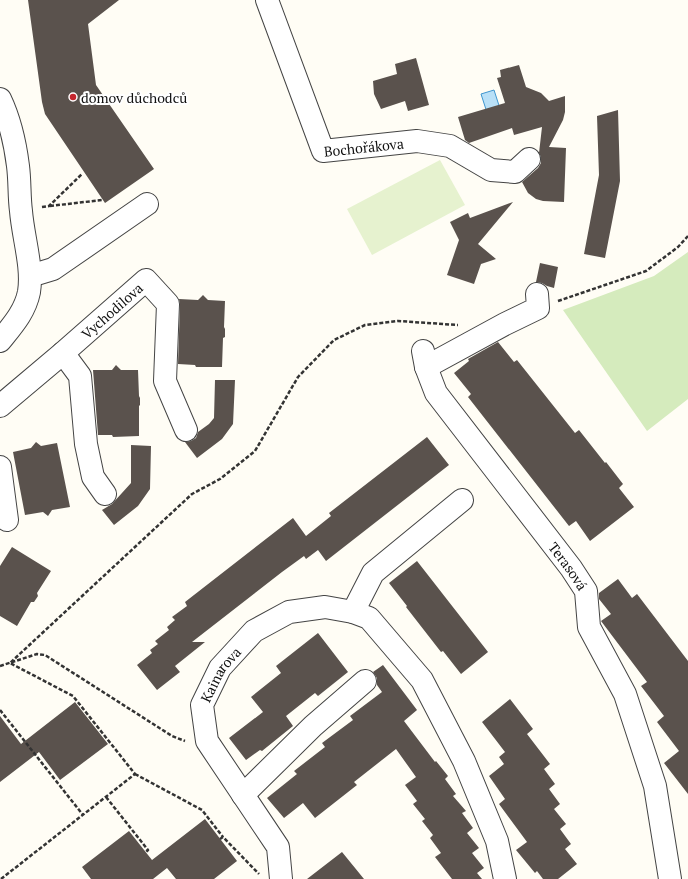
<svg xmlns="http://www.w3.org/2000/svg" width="688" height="879" font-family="'PT Serif',serif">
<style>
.green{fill:#d5ebbd}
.pitch{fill:#e6f2cf}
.water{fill:#b9e0f7;stroke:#3f96cf}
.building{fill:#5a524d}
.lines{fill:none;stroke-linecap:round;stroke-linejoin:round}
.minor-casing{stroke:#444;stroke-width:24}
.path{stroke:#333;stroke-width:2.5;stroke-dasharray:4 2;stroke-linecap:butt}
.minor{stroke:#fff;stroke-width:22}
.poi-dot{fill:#c4262e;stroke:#fff;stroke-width:1.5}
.labels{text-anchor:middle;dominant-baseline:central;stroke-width:4;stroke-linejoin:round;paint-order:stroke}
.poi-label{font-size:14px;fill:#111;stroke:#fff;text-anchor:start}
.street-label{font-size:14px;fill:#111;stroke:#fff}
</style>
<rect width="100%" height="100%" fill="#fffdf5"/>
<path class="green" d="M688,252V399L647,431L563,310L654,276Z"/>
<path class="pitch" d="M440,160L465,205L372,255L347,209Z"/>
<path class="water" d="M494,90L504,121L491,125L481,94Z"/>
<path class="building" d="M28,0H119L88,24L96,85L154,169L105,203L45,114L42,102Z
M416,58L429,105L408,111L405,101L381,109L374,94L373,81L397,74L395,64Z
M519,65L526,87L541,93L549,101L565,96V112L563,120L549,147L566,148L564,202L543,201L536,199L528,193L522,182L538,168L541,163V157L539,153L542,127L514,135L512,128L469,143L465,140L458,117L505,103L497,78L501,77L500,70Z
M618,110L620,181L605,258L584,254L599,175L597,116Z
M513,202L478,244L496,259L481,264L474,284L447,275L459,240L450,222L468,213L470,218Z
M540,263L558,267L554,288L547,286L542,283L536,282Z
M203,295L208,300L225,301L224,327L225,329V337L223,338L222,367H196L195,365L178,364L180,304L179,299L198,300Z
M498,342L514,362L517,360L575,433L579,430L605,463L606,462L623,484L619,488L634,507L590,541L576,521L569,526L468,397L471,394L454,373L469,361L468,359Z
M116,365L121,370H138L139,396L140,398V405L139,406V436L113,437L112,435H98L93,370H112Z
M215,380H235L233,424L222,439L197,458L185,442L191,441L196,438L198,432L209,424L214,418Z
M427,437L449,465L326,561L318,550L306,559L304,556L282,572L192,642H205L175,666L180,672L157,690L137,665L152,653L150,650L158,644L155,641L169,630L167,627L175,620L172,617L187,606L185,602L293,518L306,536L331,516L329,513Z
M36,442L41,446L57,443L70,507L52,510L48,516L43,512L25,515L13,452L31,448Z
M131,445L151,446L150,489L138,506L114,525L102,510L112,504L131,483Z
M12,547L51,571L37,593L38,596L34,602H31L17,626L0,616V566Z
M417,561L488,652L461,674L443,651L441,652L406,607L407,606L389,583Z
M618,579L632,598L637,594L688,661V794L664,763L679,751L657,722L664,716L641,686L647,682L601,621L611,614L599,599V593Z
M318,633L348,672L318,696L315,693L286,716L293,726L262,751L260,750L246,760L229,738L263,712L251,697L281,673L276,666Z
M383,665L417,710L404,721L435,762L436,761L448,776L445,779L456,794L453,796L466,811L462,813L473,828L467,833L479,848L472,853L484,868L477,873L482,879H452L435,857L441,853L430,838L433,835L422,821L425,819L413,804L417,801L405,785L416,777L396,749L354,782L357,785L315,818L303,803L284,818L267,798L297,774L294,771L325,747L322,743L353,720L350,716L382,692L377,685V678L373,672Z
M510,699L533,729L527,734L550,764L544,769L555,784L549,789L560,804L554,809L566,824L560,829L571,844L565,849L577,864L558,879H543L537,871L535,873L516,850L527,842L499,804L505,799L489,776L504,764L499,757L505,752L482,722Z
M75,702L108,744L60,780L39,752L0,782V716L21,744Z
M205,819L237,861L214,879H176L167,868L153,879H91L82,867L129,831L152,860Z
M342,852L364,879H307Z"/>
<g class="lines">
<g class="minor-casing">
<g id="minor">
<path id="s1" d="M267,0L323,151L417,141L450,146L491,170L515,172L529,159"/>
<path d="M0,99C10,120 15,142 18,166C20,181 19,196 21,211C23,237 33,267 29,292C25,312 12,326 0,341"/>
<path d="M30,276L53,269L147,204"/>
<path id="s2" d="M423,351L426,367L436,393L571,568L586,591L589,627L625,694L655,786L670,879"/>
<path d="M63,353L80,376L86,444L93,477L105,494"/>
<path d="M426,367L505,324L538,308L537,294"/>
<path id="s3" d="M0,406L63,353L146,280L168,304L165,381L186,430"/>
<path d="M0,467L7,520"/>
<path d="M353,612L373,573L462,500"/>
<path d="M243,795L313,726L365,681"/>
<path id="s4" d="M281,879L278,847L207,741L202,705L220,668L254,631L289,612L325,607L353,612L369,618L422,680L464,761L497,841L505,879"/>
</g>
</g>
<path class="path" d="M50,206L102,200
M42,207L49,206L82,174
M558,301L646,271L678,247L688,236
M0,666L37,654L45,655L172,736L185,741
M0,710L83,815
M135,774L202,810L223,837
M106,797L148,850L146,852
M220,839L223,837L259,874
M1,879L135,774L73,696L10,663L192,494L220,479L255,451L298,377L334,340L365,325L398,321L458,325"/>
<use href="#minor" class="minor"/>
</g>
<circle class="poi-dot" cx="73" cy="97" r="4"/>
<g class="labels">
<g class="poi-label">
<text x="81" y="97">domov důchodců</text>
</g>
<g class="street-label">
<text stroke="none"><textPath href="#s1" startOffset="202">Bochořákova</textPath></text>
<text stroke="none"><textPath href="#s3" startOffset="147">Vychodilova</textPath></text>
<text stroke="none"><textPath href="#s2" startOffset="262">Terasová</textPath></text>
<text stroke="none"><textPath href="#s4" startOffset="232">Kainarova</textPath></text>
</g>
</g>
</svg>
